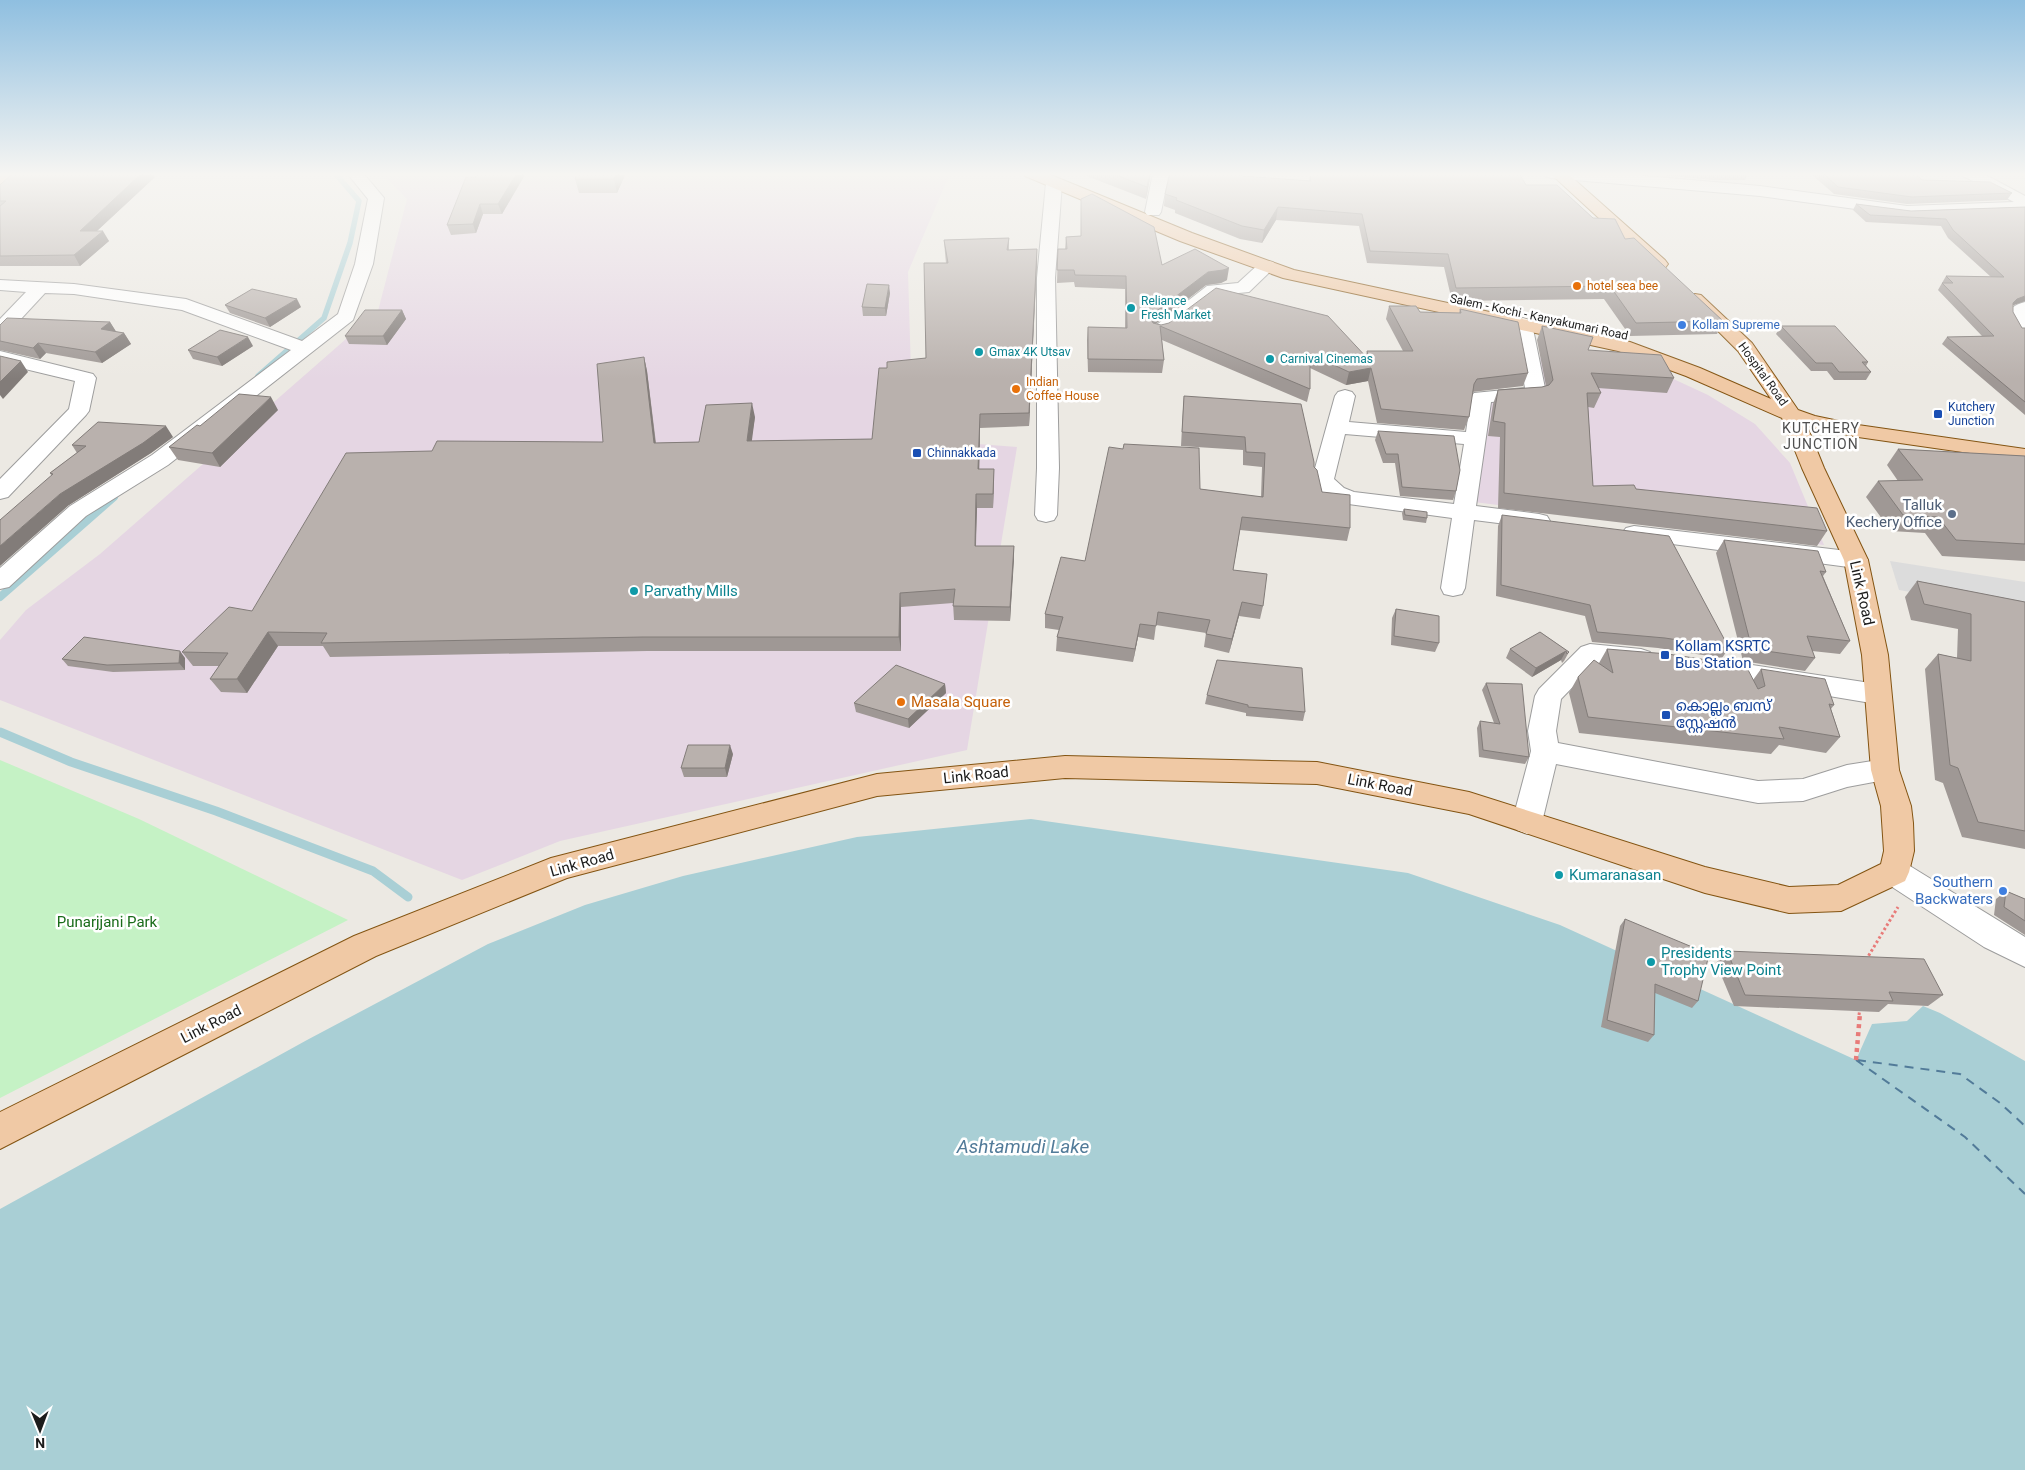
<svg xmlns="http://www.w3.org/2000/svg" width="2025" height="1470" font-family="Roboto,'Noto Sans Malayalam',sans-serif">
<style>
.industrial{fill:#e5d6e3}
.park{fill:#c5f2c5}
.parking{fill:#dcdcdc}
.water{fill:#a9cfd5}
.lines{fill:none;stroke-linecap:round;stroke-linejoin:round}
.stream-far2{stroke:#a9cfd5;stroke-width:5.5}
.stream-far1{stroke:#a9cfd5;stroke-width:8}
.stream{stroke:#a9cfd5;stroke-width:9}
.ferry{stroke:#527b99;stroke-width:2;stroke-dasharray:9 7;stroke-linecap:butt}
.minor-casing{stroke:#9d9d9d;stroke-width:2}
.major-casing{stroke:#835412;stroke-width:2}
.path-far1{stroke:#e87b79;stroke-width:3;stroke-dasharray:2.5 2.5;stroke-linecap:butt}
.path{stroke:#e87b79;stroke-width:4.5;stroke-dasharray:4 4;stroke-linecap:butt}
.minor{fill:#fff;fill-rule:evenodd}
.major{fill:#f0c9a5;fill-rule:evenodd}
.wall{fill:#9f9895}
.shaded-wall{fill:#827c79}
.building{fill:#b9b1ad;stroke:#827c79}
.food-dot{fill:#e8710a;stroke:#fff;stroke-width:2}
.culture-dot{fill:#0f9aa8;stroke:#fff;stroke-width:2}
.shop-dot{fill:#3f7fe0;stroke:#fff;stroke-width:2}
.transit-dot{fill:#1a4fb4;stroke:#fff;stroke-width:2}
.service-dot{fill:#5c6f8a;stroke:#fff;stroke-width:2}
.labels{text-anchor:middle;dominant-baseline:central;stroke-width:5;stroke-linejoin:round;paint-order:stroke}
.far-food-label{font-size:12px;fill:#c56008;stroke:#fff;text-anchor:start}
.far-culture-label{font-size:12px;fill:#0d838f;stroke:#fff;text-anchor:start}
.far-street-label{font-size:12px;fill:#1c1c1c;stroke:#fff}
.far-shop-label{font-size:12px;fill:#366cbe;stroke:#fff;text-anchor:start}
.far-transit-label{font-size:12px;fill:#164399;stroke:#fff;text-anchor:start}
.far-neighbourhood-label{font-size:14px;letter-spacing:1px;fill:#4f4f4f;stroke:#fff}
.service-label{font-size:15px;fill:#4e5e75;stroke:#fff;text-anchor:end}
.culture-label{font-size:15px;fill:#0d838f;stroke:#fff;text-anchor:start}
.street-label{font-size:15px;fill:#1c1c1c;stroke:#fff}
.transit-label{font-size:15px;fill:#164399;stroke:#fff;text-anchor:start}
.food-label{font-size:15px;fill:#c56008;stroke:#fff;text-anchor:start}
.shop-label{font-size:15px;fill:#366cbe;stroke:#fff;text-anchor:end}
.park-label{font-size:15px;fill:#196c19;stroke:#fff}
.near-water-label{font-size:19px;font-style:italic;fill:#527b99;stroke:#fff}
</style>
<rect width="100%" height="100%" fill="#ece9e3"/>
<path class="industrial" d="M381,173H950L908,272L913,439L1017,447L967,750L560,841L462,880L0,700V640L26,610L100,554L378,311L407,199Z
M1538,358L1654,366L1667,376L1708,395L1755,424L1790,463L1824,545L1474,502L1491,402L1546,394Z"/>
<path class="park" d="M0,760L139,819L348,920L0,1098Z"/>
<path class="parking" d="M1890,561L2025,582V612L1899,590Z"/>
<path class="water" d="M1031,819L1408,873L1560,925L1856,1060L1872,1024L1907,1021L1923,1006L1940,1013L2025,1061V1470H0V1209L307,1040L488,944L585,905L683,876L857,837Z"/>
<g class="lines">
<path class="stream-far2" d="M258,376L324,318L350,243L359,201L335,173"/>
<path class="stream-far1" d="M0,597L114,497"/>
<path class="stream" d="M0,732L71,762L216,811L373,871L408,897"/>
<path class="ferry" d="M1856,1060L1965,1137L2025,1194
M1857,1060L1960,1074L2000,1103L2025,1126"/>
<g class="minor-casing">
<path id="minor" d="M347,173H363L384,198L373,264L353,320L168,465L86,516L9,587L0,589V568L70,506L152,455L291,350L182,310L74,294L45,293L7,334L0,336V319L26,292L0,290V280L74,284L186,299L302,341L338,314L355,264L368,199Z
M1153,173H1169L1161,212L1159,215H1147L1145,212Z
M1544,173H1611L1760,186L1907,206L2014,202L1963,176L1962,173H1982L2025,196V212L1907,216L1760,196L1551,178L1545,176Z
M1054,178L1060,180L1062,183L1055,278L1059,468L1057,515L1054,520L1046,522L1038,520L1035,515L1037,468V278L1046,183L1048,180Z
M1267,261L1273,262L1276,266L1249,292L1218,295L1166,334L1159,336L1152,334L1150,330L1207,286L1238,283L1261,262Z
M2025,302V336L2018,334C2008,319 2002,308 2025,302Z
M1523,318L1530,320L1532,324L1546,393L1543,397L1536,399L1491,402L1476,506L1539,514L1547,516L1550,521L1547,526L1539,528L1474,520L1465,588L1462,594L1453,596L1444,594L1441,588L1452,518L1341,503L1324,495L1312,479L1335,396L1338,392L1345,390L1352,392L1355,396L1349,422L1466,432L1471,397L1474,393L1525,388L1514,324L1516,320ZM1345,434L1464,444L1454,504L1354,492L1344,488L1334,479Z
M0,351L93,374L96,378L89,411L86,415L8,497L0,499V479L69,409L75,381L0,363Z
M1634,526L1856,552L1864,555L1868,560L1864,565L1856,568L1626,538L1622,533L1626,528Z
M1590,644L1641,649L1650,652L1654,658L1650,664L1641,667L1596,663L1561,699L1556,731L1558,743L1758,781L1803,779L1847,765L1885,759L1895,762L1899,770L1895,778L1847,787L1803,801L1758,803L1556,764L1542,822L1537,830L1527,834L1517,830L1512,822L1531,751L1528,731L1535,696L1539,689L1581,647Z
M1713,659L1877,684L1886,687L1890,694L1886,701L1877,704L1704,675L1700,668L1704,661Z
M1894,859L1905,863L2025,937V967L1984,947L1883,881L1879,872L1883,863Z"/>
</g>
<g class="major-casing">
<path id="major" d="M0,173H14L6,182L0,184Z
M1024,173H1046L1192,233L1294,270L1630,342L1700,368L1771,399L1738,351L1686,299L1689,295L1695,294L1701,295L1752,343L1798,410L1815,416L1858,425L2025,449V461L1858,437L1807,426L1824,468L1868,560L1888,655L1899,770L1911,806L1913,823L1914,851L1909,872L1905,881L1841,911L1789,913L1705,893L1469,814L1317,784L1065,778L877,796L567,878L376,956L0,1149V1112L354,936L551,858L877,774L1065,756L1317,762L1469,792L1705,867L1789,887L1838,885L1881,864L1884,851L1881,806L1871,770L1862,655L1844,560L1802,468L1782,418L1686,376L1618,351L1283,278L1180,241L1025,176Z
M1550,173H1567L1665,260L1668,264L1665,268L1659,269L1653,268Z"/>
</g>
<path class="path-far1" d="M1866,960L1898,907
M1859,1015L1860,1008"/>
<path class="path" d="M1856,1060L1860,1013"/>
<use href="#minor" class="minor"/>
<use href="#major" class="major"/>
</g>
<path class="wall" d="M526,173L502,214H483L476,233L451,235L447,225Z
M577,173H626L617,193H579L575,179Z
M1079,173H1151L1146,199Z
M1316,173H1519L1526,185L1593,218L1625,239L1723,321L1717,334L1630,336L1604,299L1452,301L1444,267L1367,263L1359,226L1276,220L1262,243L1240,239L1175,213V210L1164,206L1165,194L1242,176L1309,181L1310,174H1316Z
M1638,173H1748L1745,180H1714Z
M1810,173H1914L1922,180L2012,193L2007,200L1907,204L1834,194Z
M155,177L97,231L109,241L80,266H0V185Z
M1081,199L1162,265L1227,280L1221,283L1206,285L1155,324L1366,356L1367,351H1403L1386,319L1389,306L1420,312L1459,313L1460,309L1528,373L1523,386L1472,392L1469,417L1464,430L1377,423L1368,381L1346,385L1310,368V389L1307,402L1162,340L1164,360L1162,373L1088,372L1087,340L1088,327L1125,328V289L1075,287L1074,282L1057,283L1058,249H1065L1066,237L1081,236Z
M1856,204L1911,211L2025,207V301L2013,305V312L2022,328H2025V415L1942,344L1947,337L1982,336L1938,290L1946,276L1991,277L1948,238L1941,226L1866,222L1853,210Z
M1009,238V250L1037,249L1029,426L980,428L979,469H994L993,508H977L976,546H1014L1010,621L954,620L953,603L901,607V651H647L330,657L323,646H278L247,693L221,692L210,679L219,666H193L182,652L252,611L432,451L603,442L644,357L647,371L656,443L699,442L755,417L751,441L872,439L887,368L926,358L946,263L945,253L944,240Z
M890,293L886,316H863L862,307Z
M225,305L301,307L270,327L230,313Z
M402,310L406,319L387,345L349,344L345,336Z
M110,322L116,332L124,333L131,344L102,363L46,353L40,359L0,350V325Z
M1542,326L1588,350L1674,378L1667,393L1598,388L1601,393L1594,408L1588,407L1593,486L1636,489L1827,531L1817,546L1498,508L1500,437L1488,436L1493,404L1498,390L1542,387L1546,386L1537,340Z
M1781,326L1868,362L1866,366L1871,372L1866,380H1834L1827,371H1811L1776,334Z
M253,346L222,366L193,359L188,350Z
M1184,396L1314,467L1322,492L1350,528L1347,541L1240,530L1233,570L1263,606L1260,619L1239,616L1229,653L1204,647L1206,633L1156,625L1154,640L1138,637L1133,662L1056,651L1057,637L1059,630L1045,628V614L1085,561L1200,489L1261,497L1262,467L1243,465V450L1181,446L1183,409Z
M278,410L220,467L178,460L169,447L200,426Z
M1378,431L1456,491L1453,500L1400,496L1395,463H1383L1375,440Z
M173,437L151,453L69,505L50,473L77,453L72,445Z
M1898,449L2025,456V561L1942,556L1925,533L1891,531L1866,497L1878,481H1898L1887,465Z
M1404,509L1427,518L1426,523L1403,520L1402,513Z
M1502,515L1729,648L1722,658L1658,648L1592,642L1585,616L1496,596L1498,526Z
M1724,540L1826,572L1823,576L1850,641L1840,654L1812,651L1815,658L1805,671L1743,661L1716,553Z
M1917,581L2025,602V849L1962,837L1943,783L1935,780L1925,669L1938,654L1957,658L1958,629L1911,620L1905,597Z
M1396,609L1439,643L1435,652L1391,645L1392,618Z
M1540,632L1569,652L1564,661L1562,663L1561,660L1532,677L1506,658L1510,649Z
M1607,649L1753,680L1761,669L1834,705L1831,709L1840,737L1826,753L1779,745L1771,754L1579,733L1569,693L1578,677L1599,663Z
M185,658V670L113,672L68,666L62,659Z
M1486,683L1529,757L1525,764L1479,757L1477,728L1480,721L1494,723L1482,690Z
M945,684L946,693L909,728L856,712L854,703Z
M1207,695L1305,712L1303,721L1246,716V713L1205,704Z
M733,754L727,777H684L681,768Z
M2006,891L2025,899V935L1994,915L1996,899Z
M1625,919L1698,1001L1692,1008L1655,993L1654,1035L1648,1042L1601,1027L1620,926Z
M1727,951L1943,995L1928,1006L1888,1004L1879,1012L1734,1006L1716,963Z"/>
<path class="shaded-wall" d="M142,173H153L155,177L86,241L80,231Z
M517,173H526L502,214L498,204Z
M616,173H626L617,193L614,179Z
M1150,173H1151L1146,199L1147,187Z
M480,204L483,214L476,233L473,224Z
M1278,207L1276,220L1262,243L1264,230Z
M103,231L109,241L80,266L74,255Z
M1037,249V262L1029,426V413Z
M1229,268L1227,280L1221,283L1206,285L1149,329L1150,316L1208,272Z
M889,285L890,293L886,316L885,308Z
M2025,296V301L2011,306L2017,299Z
M297,299L301,307L270,327L265,318Z
M402,310L406,319L387,345L383,336Z
M110,322L117,333L101,329Z
M124,333L131,344L102,363L95,352Z
M248,337L253,346L222,366L217,357Z
M38,343L46,353L40,359L33,348Z
M644,357L647,371L657,456L654,443Z
M21,361L28,372L3,399L0,395V382Z
M1371,368L1368,381L1346,385L1349,372Z
M271,397L278,410L220,467L212,453Z
M752,403L755,417L750,455L747,441Z
M980,414V428L979,483L978,469Z
M166,426L173,437L151,453L69,505L0,566V546L60,494Z
M994,469V483L993,508V494Z
M976,494L977,508L975,560V546Z
M1014,546V560L1010,621V607Z
M900,593L901,607V651L899,637Z
M1242,602L1239,616L1229,653L1232,639Z
M1140,624L1138,637L1133,662L1135,649Z
M268,632L278,646L247,693L237,679Z
M180,651L185,658V670L179,663Z
M1566,651L1561,660L1532,677L1536,668Z
M945,684L946,693L909,728L908,719Z
M730,745L733,754L727,777L725,768Z"/>
<path class="building" d="M13,173H142L80,231H103L74,255L0,256V206L6,201H0V185Z
M478,173H517L498,204H480L473,224L447,225L466,177H476Z
M577,173H616L614,179H575Z
M1111,173H1150L1147,187Z
M1170,173H1242V176L1311,181L1310,174H1318V173H1519L1526,185H1557L1593,218L1615,219L1625,239L1634,238L1723,321L1636,323L1610,286L1456,288L1448,254L1370,251L1362,214L1278,207L1264,230L1242,226L1176,200L1177,198L1165,194Z
M1823,173H1914L1922,180L1990,182L2012,193L1912,197L1838,187Z
M1092,194L1154,227L1162,265L1195,249L1229,268L1223,270L1208,272L1150,316L1153,323L1161,325L1169,323L1216,288L1328,316L1369,360L1367,351H1413L1389,306H1416L1420,312L1461,313L1460,309L1518,322L1528,373L1477,379L1474,384L1469,417L1381,409L1371,368L1349,372L1310,354V389L1160,326L1164,360L1088,359V327L1127,328L1126,276L1075,275L1074,270H1057L1058,249H1067L1066,237L1081,236V199Z
M1856,204L1911,211L2025,207V296L2017,299L2013,303V312L2022,328H2025V402L1947,337L1994,336L1942,283H1953L1946,276L2004,277L1953,230L1946,219L1870,215Z
M1009,238L1007,250L1037,249L1029,413L980,414L978,469H994L993,494H976L975,546H1014L1010,607L953,606L955,589L900,593L899,637H643L321,643L327,633L268,632L237,679H210L228,653L182,652L229,607L252,611L346,453L432,451L437,441L603,442L597,364L644,357L654,443L699,442L706,405L752,403L747,441L872,439L879,368H887V362L926,358L924,263H948L944,240Z
M867,284L889,285L885,308L862,307Z
M252,289L297,299L265,318L225,305Z
M365,310H402L383,336H345Z
M7,318L110,322L101,329L124,333L95,352L38,343L33,348L0,341V325Z
M1542,326L1593,337L1588,350L1661,355L1674,378L1591,373L1601,393H1587L1593,486L1634,485L1636,489L1817,508L1827,531L1504,493L1505,423L1493,421L1498,390L1542,387L1549,385L1553,380Z
M1781,326H1835L1868,362H1862L1871,372H1839L1832,363H1816Z
M220,330L248,337L217,357L188,350Z
M0,356L21,361L0,382Z
M239,394L271,397L212,453L169,447L197,425L200,426Z
M1184,396L1301,404L1314,462V467L1317,470L1322,492L1350,495V528L1242,517L1233,570L1267,574L1263,606L1242,602L1232,639L1206,634L1210,620L1158,612L1156,626L1140,624L1135,649L1057,637L1063,617L1045,614L1061,557L1085,561L1109,447L1123,449L1124,444L1199,448L1200,489L1263,497L1265,453L1246,452L1245,437L1182,432Z
M98,422L166,426L143,443L60,494L0,546V520L53,474L50,473L86,446L72,445Z
M1378,431L1454,436L1460,470L1456,491L1402,487L1398,454H1386Z
M1898,449L2025,456V544L1956,540L1938,517L1903,515L1878,481L1923,480Z
M1404,509L1427,512V518L1405,515Z
M1502,515L1669,536L1729,648L1665,638L1597,632L1590,605L1501,585Z
M1724,540L1818,551L1826,572L1820,571L1850,641L1807,636L1815,658L1752,649Z
M1917,581L2025,602V831L1978,822L1958,768L1950,765L1938,654L1971,661V614L1924,604Z
M1396,609L1439,616V643L1394,636Z
M1540,632L1569,652L1567,654L1566,651L1536,668L1510,649Z
M84,637L180,651L179,663L107,665L62,659Z
M1607,649L1668,654L1746,666L1758,689L1765,686L1761,669L1825,679L1834,705L1829,704L1840,737L1779,727L1784,739L1588,717L1578,677L1594,660L1613,673Z
M1217,660L1302,668L1305,712L1248,707V705L1207,695Z
M896,665L945,684L908,719L854,703Z
M1486,683L1522,684L1529,757L1483,750L1480,721L1500,724Z
M688,745H730L725,768H681Z
M2006,891L2025,899V921L2004,907Z
M1625,919L1709,954L1698,1001L1655,984L1654,1035L1607,1020Z
M1727,951L1924,959L1943,995L1889,992L1893,1001L1745,995Z"/>
<linearGradient id="sky" x2="0" y2="1"><stop stop-color="#8fbfe0"/><stop offset="0.46" stop-color="#f6f5f2"/><stop offset="1" stop-color="#f6f5f2" stop-opacity="0"/></linearGradient>
<rect width="2025" height="379" fill="url(#sky)"/>
<g class="food-dot">
<circle cx="1577" cy="286" r="5"/>
<circle cx="1016" cy="389" r="5"/>
<circle cx="901" cy="702" r="5"/>
</g>
<g class="culture-dot">
<circle cx="1131" cy="308" r="5"/>
<circle cx="979" cy="352" r="5"/>
<circle cx="1270" cy="359" r="5"/>
<circle cx="634" cy="591" r="5"/>
<circle cx="1559" cy="875" r="5"/>
<circle cx="1651" cy="962" r="5"/>
</g>
<g class="shop-dot">
<circle cx="1682" cy="325" r="5"/>
<circle cx="2003" cy="891" r="5"/>
</g>
<g class="transit-dot">
<rect x="1933" y="409" width="10" height="10" rx="2.5"/>
<rect x="912" y="448" width="10" height="10" rx="2.5"/>
<rect x="1660" y="650" width="10" height="10" rx="2.5"/>
<rect x="1661" y="710" width="10" height="10" rx="2.5"/>
</g>
<circle class="service-dot" cx="1952" cy="514" r="5"/>
<g class="labels">
<g class="far-food-label">
<text x="1587" y="286">hotel sea bee</text>
<text x="1026" y="382">Indian<tspan x="1026" dy="14">Coffee House</tspan></text>
</g>
<g class="far-culture-label">
<text x="1141" y="301">Reliance<tspan x="1141" dy="14">Fresh Market</tspan></text>
<text x="989" y="352">Gmax 4K Utsav</text>
<text x="1280" y="359">Carnival Cinemas</text>
</g>
<g class="far-street-label">
<text transform="translate(1539 317) rotate(12)">Salem - Kochi - Kanyakumari Road</text>
<text transform="translate(1763 374) rotate(54)">Hospital Road</text>
</g>
<g class="far-shop-label">
<text x="1692" y="325">Kollam Supreme</text>
</g>
<g class="far-transit-label">
<text x="1948" y="407">Kutchery<tspan x="1948" dy="14">Junction</tspan></text>
<text x="927" y="453">Chinnakkada</text>
</g>
<g class="far-neighbourhood-label">
<text x="1821" y="428">KUTCHERY<tspan x="1821" dy="16">JUNCTION</tspan></text>
</g>
<g class="service-label">
<text x="1942" y="505">Talluk<tspan x="1942" dy="17">Kechery Office</tspan></text>
</g>
<g class="culture-label">
<text x="644" y="591">Parvathy Mills</text>
<text x="1569" y="875">Kumaranasan</text>
<text x="1661" y="953">Presidents<tspan x="1661" dy="17">Trophy View Point</tspan></text>
</g>
<g class="street-label">
<text transform="translate(1862 593) rotate(77)">Link Road</text>
<text transform="translate(976 775) rotate(-6)">Link Road</text>
<text transform="translate(1380 785) rotate(11)">Link Road</text>
<text transform="translate(582 863) rotate(-16)">Link Road</text>
<text transform="translate(211 1024) rotate(-27)">Link Road</text>
</g>
<g class="transit-label">
<text x="1675" y="646">Kollam KSRTC<tspan x="1675" dy="17">Bus Station</tspan></text>
<text x="1676" y="706">കൊല്ലം ബസ്<tspan x="1676" dy="17">സ്റ്റേഷൻ</tspan></text>
</g>
<g class="food-label">
<text x="911" y="702">Masala Square</text>
</g>
<g class="shop-label">
<text x="1993" y="882">Southern<tspan x="1993" dy="17">Backwaters</tspan></text>
</g>
<g class="park-label">
<text x="107" y="922">Punarjjani Park</text>
</g>
<g class="near-water-label">
<text x="1023" y="1146">Ashtamudi Lake</text>
</g>
</g>
<g transform="translate(40 1430) rotate(179)" stroke="#ffffff" stroke-width="4" paint-order="stroke">
<path d="M0-4L9 19L0 12L-9 19Z" fill="#1c1c1c"/>
<text y="-8" font-size="14" font-weight="bold" text-anchor="middle" fill="#1c1c1c">N</text>
</g>
</svg>
